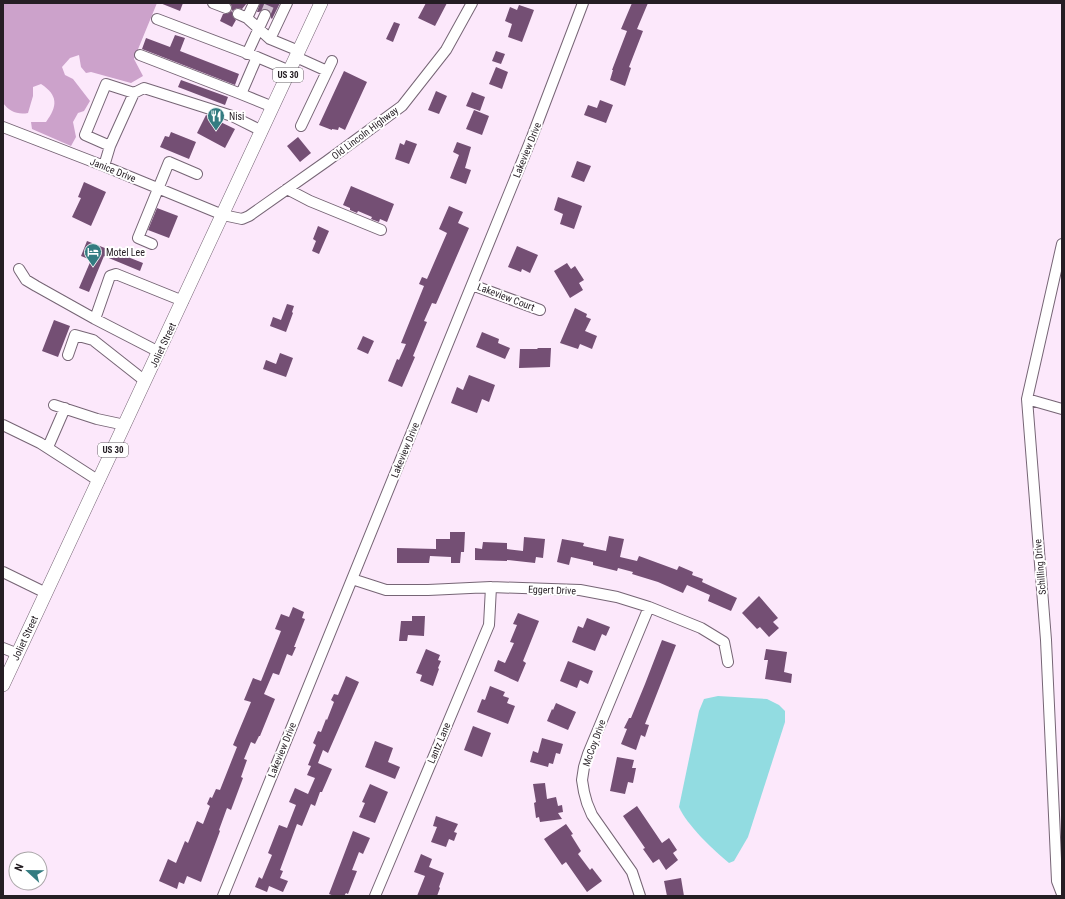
<svg xmlns="http://www.w3.org/2000/svg" width="1065" height="899" font-family="'Roboto Condensed',sans-serif">
<style>
.forest{fill:#cca2cb}
.water{fill:#92dce1}
.building{fill:#744f74}
.lines{fill:none;stroke-linecap:round;stroke-linejoin:round}
.minor-tunnel{stroke:#d1c0d0;stroke-width:10;stroke-dasharray:10 5;stroke-linecap:butt}
.minor-casing{stroke:#766575;stroke-width:12}
.major-casing{stroke:#766575;stroke-width:14}
.minor{stroke:#fff;stroke-width:10}
.major{stroke:#fff;stroke-width:13}
.labels{text-anchor:middle;dominant-baseline:central;stroke-width:4;stroke-linejoin:round;paint-order:stroke}
.shield{fill:#fff;stroke:#666266;stroke-width:1}
.shield-label{font-size:9px;font-weight:bold;fill:#251e24}
.poi-label{font-size:10px;fill:#251e24;stroke:#fff;text-anchor:start}
.street-label{font-size:10px;fill:#251e24;stroke:#fff}
</style>
<rect width="100%" height="100%" fill="#fce8fb"/>
<path class="forest" d="M3,3H157L134,59L143,76L131,83L91,72L86,73L81,67L79,55L70,58L62,67L65,75L73,79L90,101L84,111L78,113L73,122L76,137L71,146L32,129L31,122H46C58,106 58,95 41,84L33,87V96L28,113C17,115 9,111 3,103Z"/>
<path class="water" d="M718,696L767,699L779,705L785,711V722L748,837L734,861L729,863C714,851 686,824 679,807L699,711L704,699Z"/>
<path class="building" d="M160,3H183L180,11Z
M230,3H247L242,9L237,8L232,11L233,17L236,20L232,27L220,21L223,14H227L232,11V7Z
M260,3H280L272,19L271,18L270,12L268,9H264L259,12H257Z
M426,3H447L435,26L418,18Z
M632,3H648L637,29L643,31L629,67L631,68L625,86L610,80L613,70H612L627,31L621,29Z
M519,5L534,10L522,42L508,37L512,24L505,21L510,7L517,10Z
M394,22L400,24L393,42L386,39Z
M175,35L185,38L180,51L239,74L235,85L142,49L146,38L170,47Z
M496,51L505,54L501,64L492,61Z
M496,67L508,72L502,89L489,84Z
M344,71L367,82L345,130L339,127L338,130L332,129V130L319,125Z
M181,80L228,97L225,105L178,87Z
M436,91L447,96L439,114L428,110Z
M472,92L485,97L480,111L466,106Z
M600,100L613,105L606,123L584,115L588,105L597,108Z
M474,110L489,116L482,135L466,129Z
M206,115L235,129L225,148L197,133Z
M171,132L196,142L189,159L160,147L165,136L169,137Z
M298,137L311,153L300,162L287,146Z
M406,140L417,144L409,164L395,159L400,143L404,145Z
M457,142L471,147L465,168L471,170L466,184L450,178L459,155L453,152Z
M577,161L591,166L584,182L571,177Z
M84,182L106,192L91,226L72,217L81,198L78,197Z
M351,186L394,204L387,222L380,219L379,222L371,219L372,217L358,211L357,213L350,210V208L343,205Z
M558,197L582,206L574,229L560,224L563,214L554,210Z
M449,206L463,212L458,223L469,228L436,304L432,303L424,321L427,322L413,356L415,357L402,387L388,381L397,359L399,360L406,344L401,343L424,286L419,284L422,277L427,279L447,233L439,229Z
M157,208L178,216L169,238L148,230Z
M318,226L329,231L319,254L312,251L316,241L313,239Z
M87,241L143,263L140,271L104,256L89,292L79,288L91,260L81,256Z
M517,246L538,255L530,273L522,269L521,272L508,267Z
M567,263L571,269L575,266L584,280L579,283L583,290L570,298L554,271Z
M287,304L294,306L292,312L293,313L286,332L270,326L273,317L281,320Z
M575,308L587,314L586,317L591,319L585,331L597,336L592,349L580,344L578,349L560,343Z
M54,320L70,326L58,357L42,351Z
M482,332L499,339L498,343L510,348L505,359L476,347Z
M363,336L374,341L368,354L357,349Z
M537,348H551L550,367L519,368L520,349H538Z
M280,353L293,358L286,377L263,369L266,360L276,364Z
M469,375L495,385L489,402L482,399L477,413L451,403L457,387L463,390Z
M450,532H465L464,552H461L460,563H451V557L430,556L429,563H397V548L436,549V539H450Z
M609,536L624,539L620,557L637,561L639,556L677,570L679,566L693,572L692,575L703,579L702,582L737,598L731,611L708,601L710,595L687,585L683,593L658,582L632,574L633,572L618,568L617,571L593,565V562L571,557L569,565L557,562L562,539L584,543L583,546L606,551Z
M524,537L545,539L543,558L536,557L535,563L507,560V561L475,560V548L482,549L483,542L507,543V549L523,551Z
M759,596L778,618L773,622L779,628L769,637L760,627L757,629L742,613Z
M293,607L304,612L302,618L305,619L294,647H296L292,656L287,654L279,675L273,673L264,694L275,699L260,736H259L255,744L251,742L244,759L247,760L241,777L243,778L231,810L227,808L219,830L220,831L201,882L187,876L184,884L179,882L177,889L159,881L168,859L176,863L185,841L188,843L197,821L203,824L210,806L207,804L210,797L212,798L216,789L220,790L237,747L233,745L251,702L244,700L253,678L261,681L281,631L275,629L281,614L289,617Z
M518,613L539,621L523,661L526,663L518,682L494,671L498,660L505,663L514,643L510,642L517,625L513,624Z
M412,616H425L424,636L408,635L407,641H399L401,621H412Z
M587,618L610,627L606,636L602,634L595,651L572,642L578,626L583,628Z
M662,640L676,645L645,724L649,725L645,737L641,735L636,750L621,744L627,729L624,728L629,718H631L645,684Z
M426,649L440,655L438,660L441,661L438,668L439,669L433,686L420,681L422,675L416,673Z
M766,649L787,652L784,672L792,674L791,683L765,679L768,660H764Z
M568,661L593,671L588,684L580,680L577,688L560,681Z
M346,676L359,682L328,753L323,750L318,763L332,769L322,792H320L315,806L311,804L302,826L297,824L280,870L283,871L280,878L288,881L283,892L269,886L267,892L255,887L259,877L262,879L272,855L268,853L279,825L287,828L296,805L289,802L295,788L308,794L315,778L307,775L311,766L308,765L316,745L313,743L318,731L321,732L326,719L327,720L334,702L331,700L334,694L338,695Z
M490,686L505,692L503,696L509,698L507,703L515,706L508,724L477,712L482,699L485,700Z
M556,703L576,712L568,730L547,721L552,709L553,710Z
M473,726L491,733L482,757L464,750Z
M542,738L563,744L560,754L556,753L553,764L549,763L548,767L530,762L533,751L538,753Z
M375,741L393,748L388,762L400,767L395,779L365,767Z
M617,757L634,760L632,768H636L633,783L628,782L625,794L610,791Z
M545,783L547,799L556,797L558,806L562,805L563,812L558,813L562,819L540,822L539,817L536,818L534,803L536,802L533,784Z
M370,784L388,792L375,823L359,817L365,803L362,802Z
M637,806L662,843L669,838L677,850L673,853L678,860L666,870L659,859L653,863L643,849L645,848L623,816Z
M436,816L458,824L454,832L457,833L454,841L449,839L446,847L431,842L437,827L433,826Z
M566,824L573,834L571,835L581,851L578,854L590,870L592,868L602,881L587,892L566,862L562,865L544,839Z
M353,831L370,838L363,854L359,852L352,870L357,871L348,894L346,893L344,896H334L329,894Z
M421,854L432,859L429,867L444,873L439,887L440,888L437,896H417L425,876L414,872Z
M681,878L684,896H667L664,881Z"/>
<g class="lines">
<path class="minor-tunnel" d="M265,15L270,3"/>
<g class="minor-casing">
<path id="minor" d="M213,3L226,8
M238,14L247,18L270,39L299,51
M247,18L254,3
M157,19L257,57
M270,39L287,3
M247,54L265,15
M140,55L241,94
M296,57L327,71
M273,107L241,94L257,57L290,71
M301,126L332,61
M3,127L104,166L223,215L242,219L249,216L327,161L402,106L446,50L472,3
M110,146L134,93
M104,166L110,146L85,135L106,84L134,93L144,88L232,116L262,131
M287,189L310,201L381,230
M152,244L138,238L169,162L197,174
M1062,244L1027,399L1046,640L1057,881L1062,894
M19,269L26,280L36,286L95,319
M472,285L540,310
M159,352L95,319L110,276L116,274L183,301
M68,355L75,335L93,340L145,381
M1027,399L1062,409
M54,405L97,419L125,425
M3,425L40,443L99,481
M48,447L65,408
M3,572L46,593
M352,579L386,590H428L491,587L580,590L617,597L649,607L701,628L724,642L728,662
M3,648L18,654
M223,896L532,137L583,3
M375,896L489,625L491,587
M640,896L632,872L592,815L587,803L584,792L582,780L584,767L588,754L649,607"/>
</g>
<g class="major-casing">
<path id="major" d="M3,685L321,3"/>
</g>
<use href="#minor" class="minor"/>
<use href="#major" class="major"/>
</g>
<defs>
<g id="restaurant-pin" transform="scale(0.9)"><path d="M0 17L-7.5 6A9.5 9.5 0 1 1 7.5 6Z" fill="#347c81" stroke="#fff"/><path d="M-5-6h1v4h1v-4h1v4h1v-4h1v5L-1.5 .5V6h-2V.5L-5-1ZM5-6V6H3V1.5H1.5Q1.5-4 5-6Z" fill="#fff"/></g>
<g id="hotel-pin" transform="scale(0.9)"><path d="M0 17L-7.5 6A9.5 9.5 0 1 1 7.5 6Z" fill="#347c81" stroke="#fff"/><path d="M-6-4.5h1.5V1H6V5H4.5V3h-9V5H-6ZM-4 0a1.8 1.8 0 1 1 3.6 0ZM.5 0V-2.5h3Q6-2.5 6 0Z" fill="#fff"/></g>
</defs>
<g fill-rule="evenodd">
<use href="#restaurant-pin" x="216" y="116"/>
<use href="#hotel-pin" x="93" y="252"/>
</g>
<g class="labels">
<g class="shield">
<rect x="273" y="68" width="30" height="14" rx="3"/>
<rect x="98" y="443" width="30" height="14" rx="3"/>
</g>
<g class="shield-label">
<text x="288" y="75">US 30</text>
<text x="113" y="450">US 30</text>
</g>
<g class="poi-label">
<text x="229" y="116">Nisi</text>
<text x="106" y="252">Motel Lee</text>
</g>
<g class="street-label">
<text transform="translate(365 133) rotate(-37)">Old Lincoln Highway</text>
<text transform="translate(527 150) rotate(-68)">Lakeview Drive</text>
<text transform="translate(113 170) rotate(22)">Janice Drive</text>
<text transform="translate(506 297) rotate(21)">Lakeview Court</text>
<text transform="translate(163 345) rotate(-65)">Joliet Street</text>
<text transform="translate(405 450) rotate(-68)">Lakeview Drive</text>
<text transform="translate(1040 567) rotate(-95)">Schilling Drive</text>
<text transform="translate(552 590) rotate(2)">Eggert Drive</text>
<text transform="translate(25 638) rotate(-65)">Joliet Street</text>
<text transform="translate(439 743) rotate(-67)">Lantz Lane</text>
<text transform="translate(594 743) rotate(-70)">McCoy Drive</text>
<text transform="translate(282 750) rotate(-68)">Lakeview Drive</text>
</g>
</g>
<rect width="1065" height="899" fill="none" stroke="#251e24" stroke-width="8"/>
<g transform="translate(28 871) rotate(292)"><circle r="19" fill="#ffffff" stroke="#a8a5a7"/>
<path d="M0-3L7 15L0 10L-7 15Z" fill="#347c81"/>
<text y="-6" font-size="11" font-weight="bold" text-anchor="middle" fill="#251e24">N</text>
</g>
</svg>
